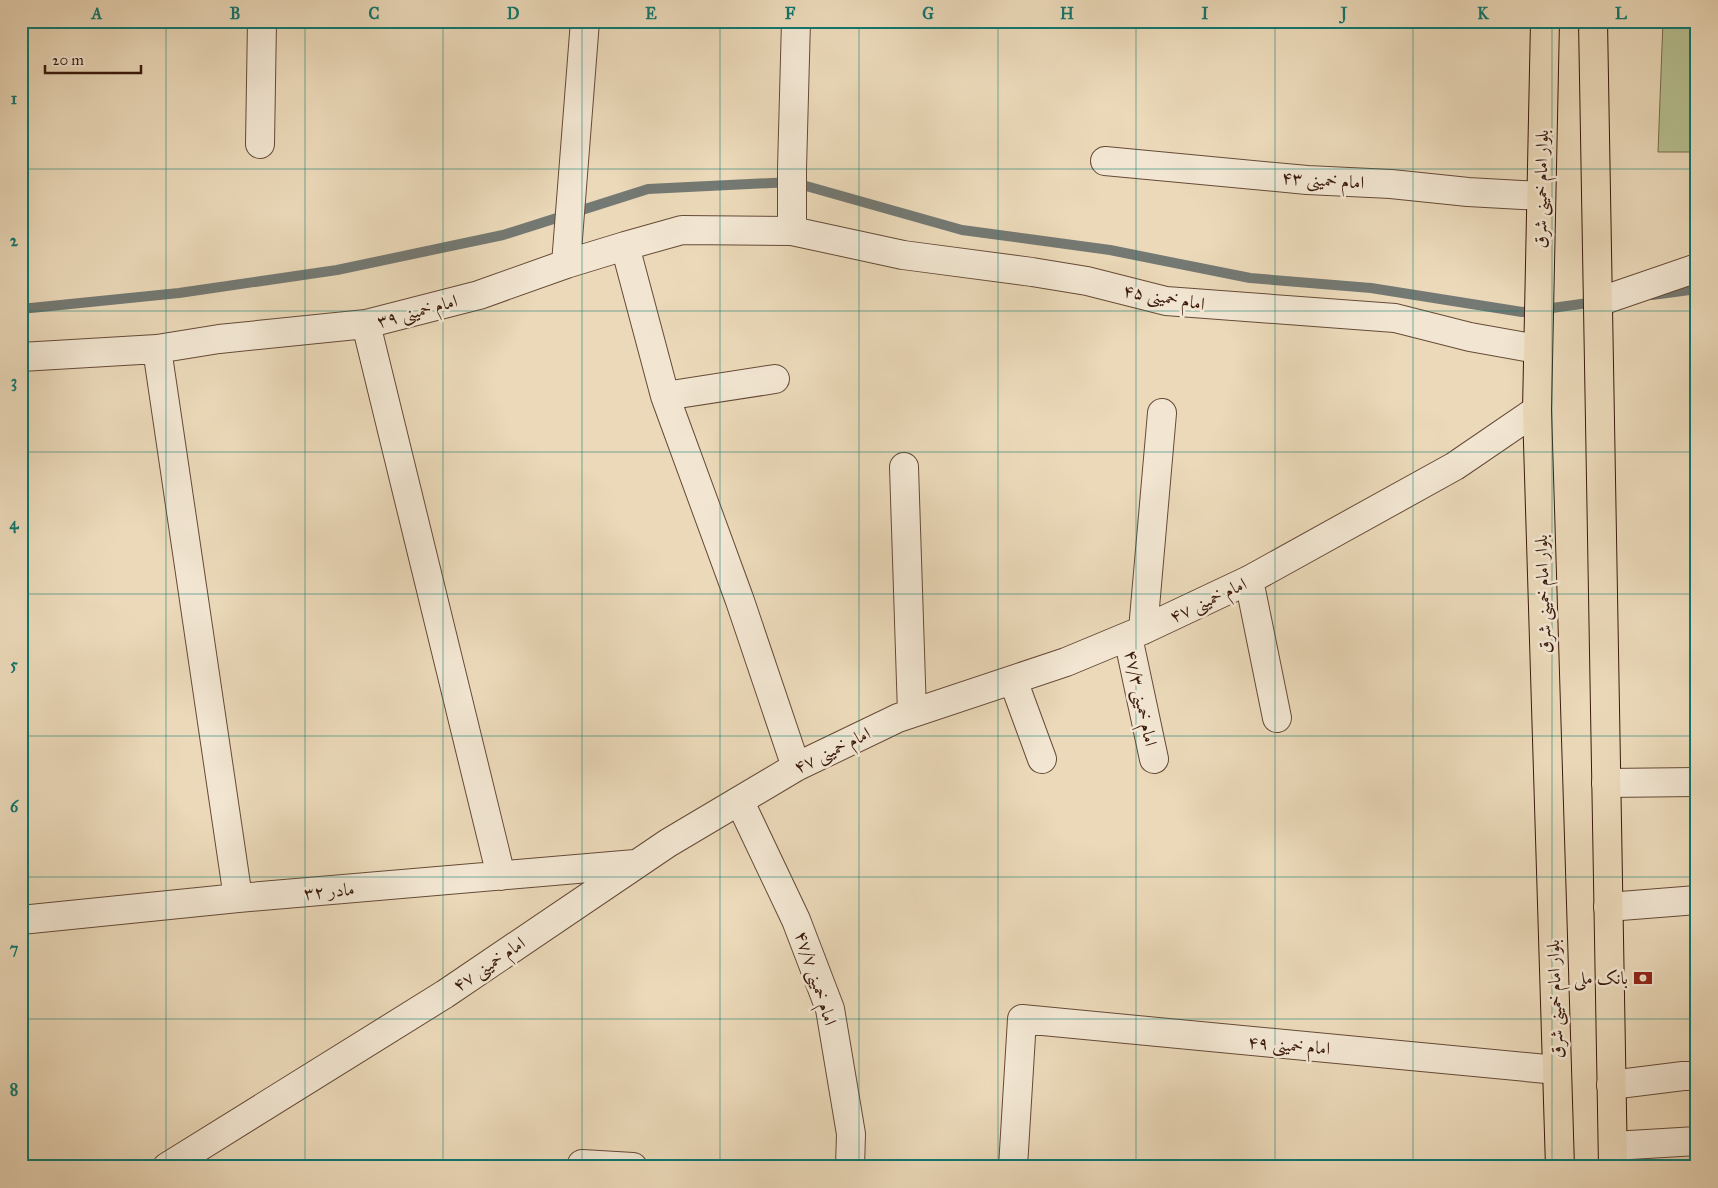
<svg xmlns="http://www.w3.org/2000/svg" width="1718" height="1188" font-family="'IM FELL Great Primer',Amiri,serif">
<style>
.green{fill:#b6bf90;stroke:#786c4e}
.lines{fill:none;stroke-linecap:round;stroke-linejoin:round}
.stream{stroke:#747973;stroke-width:10}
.minor-casing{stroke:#664a37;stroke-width:30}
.major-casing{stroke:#3a1a0c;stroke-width:30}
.minor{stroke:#f2e6d2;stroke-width:28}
.major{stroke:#ebd9b9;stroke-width:28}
.grid{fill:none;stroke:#0f766e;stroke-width:1;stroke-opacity:0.55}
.labels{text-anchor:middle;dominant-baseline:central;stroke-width:5;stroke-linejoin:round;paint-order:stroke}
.street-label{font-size:18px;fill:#3a1a0c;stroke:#f2e6d2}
.poi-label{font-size:18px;fill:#3a1a0c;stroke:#f2e6d2;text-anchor:end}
.neatline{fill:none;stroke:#0f766e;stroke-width:2}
.grid-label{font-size:16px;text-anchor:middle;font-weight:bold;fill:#0f766e}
</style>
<rect width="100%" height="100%" fill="#ebd9b9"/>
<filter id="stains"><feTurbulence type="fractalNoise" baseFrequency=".004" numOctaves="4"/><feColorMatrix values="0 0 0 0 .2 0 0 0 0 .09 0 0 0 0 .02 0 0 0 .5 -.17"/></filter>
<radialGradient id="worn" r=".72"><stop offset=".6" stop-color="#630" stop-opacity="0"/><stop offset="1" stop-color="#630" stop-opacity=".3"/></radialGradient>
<path class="green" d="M1663,21H1697V152H1658Z"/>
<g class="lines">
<path class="stream" d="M1652,295L1697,289
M21,309L179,293L337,270L503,235L648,189L792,182L962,230L1110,250L1250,278L1371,288L1522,312L1596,302"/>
<g class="minor-casing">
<path id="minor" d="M260,144L262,21
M1105,161L1307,180L1391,184L1468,192L1541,196
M792,231L903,255L1032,272L1087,281L1166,301L1395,318L1470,337L1537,349
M625,246L665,396L740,601L796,767
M566,264L625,246L682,230L792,231V169L796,21
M1598,302L1697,268
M366,324L501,876
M157,349L238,898
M21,357L157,349L219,339L366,324L479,295L566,264L585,21
M665,396L775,379
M904,467L912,713
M1249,580L1277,718
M1143,630L1162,413
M1128,637L1154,759
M1013,680L1042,759
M1606,783L1697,782
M740,802L796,920L830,1009L851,1134L850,1167
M1608,907L1697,900
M21,920L238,898L635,864
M1611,1085L1683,1076H1697
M1613,1146L1697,1141
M582,1164L633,1167
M167,1167L445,994L668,843L796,767L898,718L1066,662L1143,630L1249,580L1455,466L1537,410
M1013,1167L1022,1019L1557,1070"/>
</g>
<g class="major-casing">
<path id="major" d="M1545,21L1537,410L1560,1167
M1593,21L1613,1167"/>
</g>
<use href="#minor" class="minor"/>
<use href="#major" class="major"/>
</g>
<path class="grid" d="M166,21V1167M305,21V1167M443,21V1167M582,21V1167M720,21V1167M859,21V1167M998,21V1167M1136,21V1167M1275,21V1167M1413,21V1167M1552,21V1167M21,169H1697M21,311H1697M21,452H1697M21,594H1697M21,736H1697M21,877H1697M21,1019H1697"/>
<defs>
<g id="bank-bare" transform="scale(1.5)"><path d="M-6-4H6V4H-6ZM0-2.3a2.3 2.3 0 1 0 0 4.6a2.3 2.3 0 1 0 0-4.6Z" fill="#8f2418" stroke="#f2e6d2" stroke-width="2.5" paint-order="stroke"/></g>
</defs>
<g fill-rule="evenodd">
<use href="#bank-bare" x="1643" y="978"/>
</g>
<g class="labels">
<g class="street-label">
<text transform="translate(1323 180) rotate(4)">امام خمینی ۴۳</text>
<text transform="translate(1541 189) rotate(-89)">بلوار امام خمینی شرق</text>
<text transform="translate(1164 297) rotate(10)">امام خمینی ۴۵</text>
<text transform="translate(417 311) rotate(-15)">امام خمینی ۳۹</text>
<text transform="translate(1543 594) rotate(-92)">بلوار امام خمینی شرق</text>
<text transform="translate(1208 600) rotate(-25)">امام خمینی ۴۷</text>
<text transform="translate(1141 698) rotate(78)">امام خمینی ۴۷/۳</text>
<text transform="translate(832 750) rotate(-26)">امام خمینی ۴۷</text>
<text transform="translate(329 891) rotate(-5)">مادر ۳۲</text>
<text transform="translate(489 964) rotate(-34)">امام خمینی ۴۷</text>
<text transform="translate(816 978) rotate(72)">امام خمینی ۴۷/۷</text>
<text transform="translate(1555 999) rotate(-92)">بلوار امام خمینی شرق</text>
<text transform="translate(1289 1045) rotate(5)">امام خمینی ۴۹</text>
</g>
<g class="poi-label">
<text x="1628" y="978">بانک ملی</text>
</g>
</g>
<rect width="1718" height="1188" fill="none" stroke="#ebd9b9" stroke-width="55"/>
<path d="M45 65v8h96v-8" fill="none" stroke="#3a1a0c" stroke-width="2.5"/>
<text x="52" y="65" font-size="15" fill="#3a1a0c" stroke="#f2e6d2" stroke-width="4" paint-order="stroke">20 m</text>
<rect x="28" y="28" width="1662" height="1132" class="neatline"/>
<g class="grid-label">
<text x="97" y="19">A</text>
<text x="235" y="19">B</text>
<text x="374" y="19">C</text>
<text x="513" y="19">D</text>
<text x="651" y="19">E</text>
<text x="790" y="19">F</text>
<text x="928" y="19">G</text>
<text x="1067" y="19">H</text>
<text x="1205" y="19">I</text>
<text x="1344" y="19">J</text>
<text x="1483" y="19">K</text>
<text x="1621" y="19">L</text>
<text x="14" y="104">1</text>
<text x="14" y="246">2</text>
<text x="14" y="387">3</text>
<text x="14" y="529">4</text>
<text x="14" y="670">5</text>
<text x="14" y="812">6</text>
<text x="14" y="954">7</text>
<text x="14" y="1095">8</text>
</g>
<rect width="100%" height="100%" filter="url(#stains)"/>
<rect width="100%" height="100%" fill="url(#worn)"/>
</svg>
